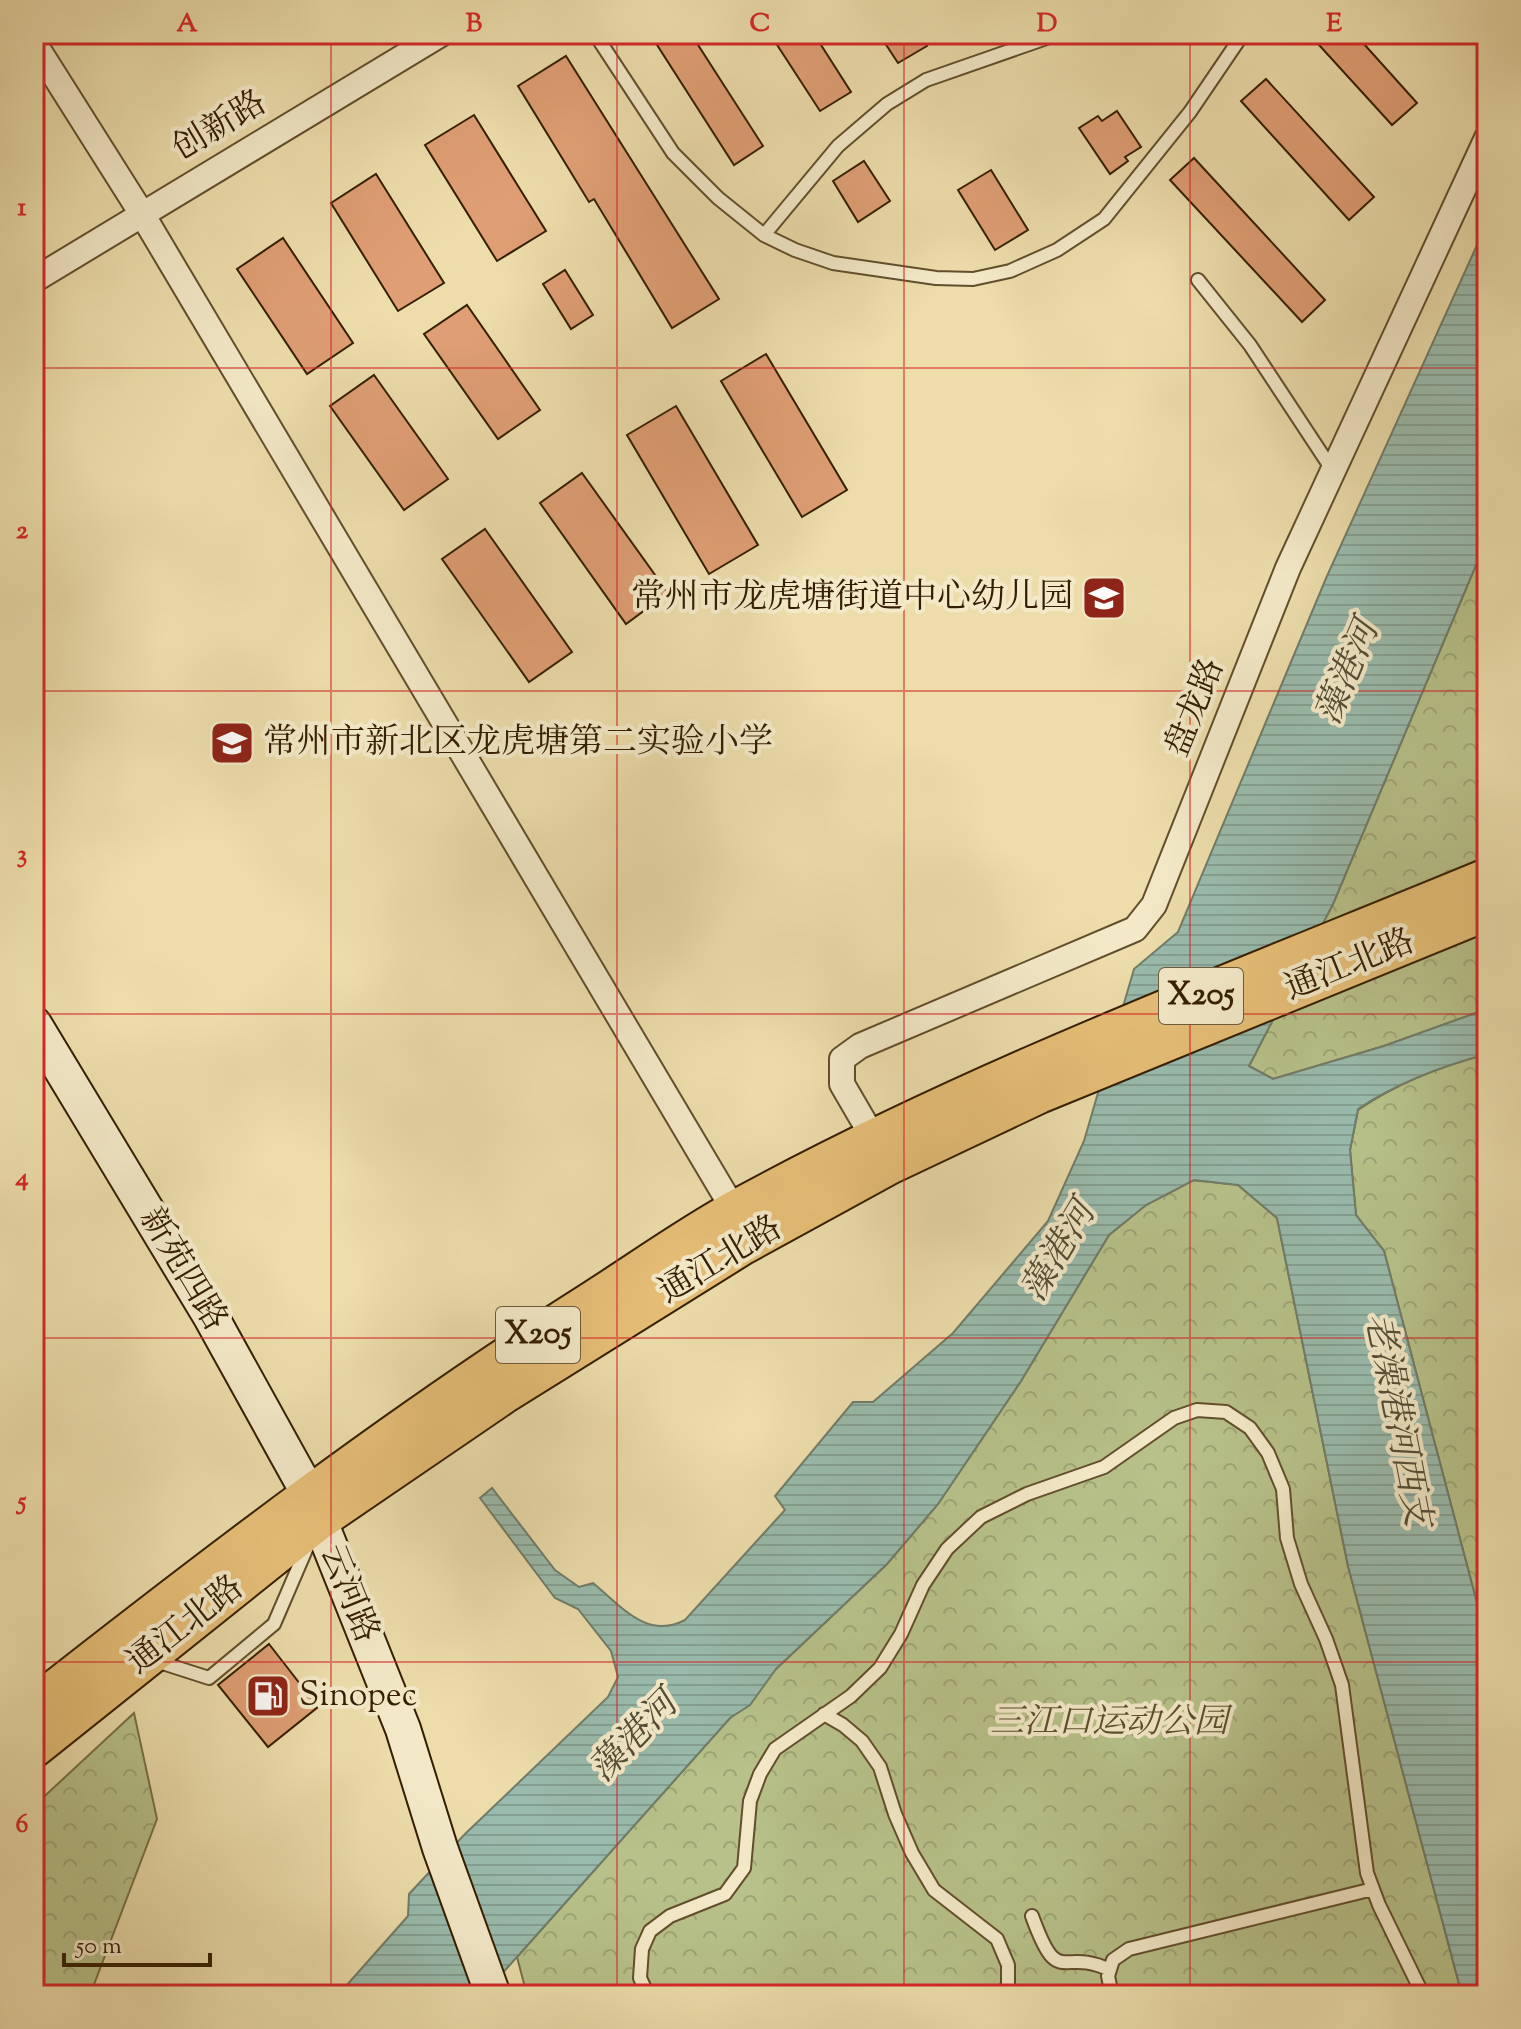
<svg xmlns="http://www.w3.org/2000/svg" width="1521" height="2029" font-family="'Sorts Mill Goudy','Noto Serif SC',serif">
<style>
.forest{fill:url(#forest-crowns);stroke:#767046;stroke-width:2}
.water{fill:url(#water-rules);stroke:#717c69;stroke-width:2}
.building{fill:#df9e73;stroke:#341e02;stroke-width:2}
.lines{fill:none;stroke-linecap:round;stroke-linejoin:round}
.lane-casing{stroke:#624e2c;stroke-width:16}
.street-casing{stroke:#624e2c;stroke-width:28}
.secondary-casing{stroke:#341e02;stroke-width:38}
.primary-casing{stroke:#341e02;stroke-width:42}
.lane{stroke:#f3e9c8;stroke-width:12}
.street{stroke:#f3e9c8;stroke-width:24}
.secondary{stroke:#f3e9c8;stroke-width:34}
.primary{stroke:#e6be76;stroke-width:38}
.grid{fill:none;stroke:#d62828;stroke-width:2;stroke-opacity:0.55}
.labels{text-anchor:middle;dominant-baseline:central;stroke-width:8;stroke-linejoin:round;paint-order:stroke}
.shield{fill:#f3e9c8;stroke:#6d5b3d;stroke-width:2}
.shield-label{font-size:32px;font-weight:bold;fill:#341e02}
.street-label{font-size:34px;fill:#341e02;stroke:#f3e9c8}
.poi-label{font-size:34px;fill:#341e02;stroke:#f3e9c8;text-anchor:start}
.park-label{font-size:34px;font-style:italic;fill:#5b4f2a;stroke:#f3e9c8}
.water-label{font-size:36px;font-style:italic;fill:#524d35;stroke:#f3e9c8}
.neatline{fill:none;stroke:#d62828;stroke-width:3}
.grid-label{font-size:26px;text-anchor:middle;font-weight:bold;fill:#d62828}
</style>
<defs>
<pattern id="forest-crowns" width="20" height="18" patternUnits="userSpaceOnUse" patternTransform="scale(2)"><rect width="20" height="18" fill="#b7c189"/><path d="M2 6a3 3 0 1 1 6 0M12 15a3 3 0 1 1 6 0" fill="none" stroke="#9ea575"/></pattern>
<pattern id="water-rules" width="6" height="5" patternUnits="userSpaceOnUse" patternTransform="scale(2)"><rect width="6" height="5" fill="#99bbad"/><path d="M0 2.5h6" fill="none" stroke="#84a093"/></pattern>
</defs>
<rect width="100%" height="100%" fill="#ecddab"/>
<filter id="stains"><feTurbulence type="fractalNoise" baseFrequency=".0025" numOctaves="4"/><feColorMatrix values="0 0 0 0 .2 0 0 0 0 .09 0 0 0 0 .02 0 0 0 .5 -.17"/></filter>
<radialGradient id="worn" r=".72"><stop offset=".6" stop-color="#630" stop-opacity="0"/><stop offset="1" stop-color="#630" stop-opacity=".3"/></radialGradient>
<path class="forest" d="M1487,539V1009L1384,1046L1273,1079L1249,1066L1333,904Z
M1487,1054V1641L1384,1251L1356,1215L1350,1150L1358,1110C1397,1083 1441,1066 1487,1054Z
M1193,1180L1238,1185L1277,1218L1348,1566L1462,1995H527L517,1957L730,1718L776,1669L887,1564L938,1504L1021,1381L1109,1235L1146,1205Z
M134,1713L157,1819L90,1995H34V1806Z"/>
<path class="water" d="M1487,223V539L1333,904L1249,1066L1273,1079L1384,1046L1487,1009V1054C1442,1066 1397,1083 1358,1109L1350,1150L1356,1215L1384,1251L1487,1641V1995H1462L1348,1566L1277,1218L1238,1185L1194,1180L1146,1205L1109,1235L1021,1381L938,1504L887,1564L776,1669L750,1705L730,1718L483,1995H338L408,1916L409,1894L465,1834L608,1697L618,1677L611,1651L578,1609L555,1598L480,1498L492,1488L555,1570L579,1587L593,1583C621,1606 647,1640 685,1620L785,1510L775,1496L853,1402H873L953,1333L1048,1221L1084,1141L1134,969L1178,932L1327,576Z"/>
<path class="building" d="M650,34H691L763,146L734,165Z
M770,34H814L851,92L820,111Z
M879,34H920L927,46L898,63Z
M1309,34H1355L1417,103L1392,125Z
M566,56L719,299L672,328L594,199L589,202L518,86Z
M1266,79L1374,197L1349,220L1241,101Z
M1117,111L1141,147L1125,157L1128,161L1110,174L1079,128L1098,116L1102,121Z
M474,115L546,231L497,261L425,145Z
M1194,158L1325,300L1302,322L1170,180Z
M864,161L890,201L858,222L833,181Z
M991,170L1028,230L995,250L958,190Z
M376,174L444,283L398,311L331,203Z
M283,238L353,343L307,374L237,269Z
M565,270L593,315L571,329L543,284Z
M467,305L540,410L498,439L424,334Z
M766,354L847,490L802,517L721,381Z
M374,375L448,479L404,510L330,406Z
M676,406L758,545L709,574L627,435Z
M582,473L668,593L626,624L540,503Z
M485,529L572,652L529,682L442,559Z
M269,1644L318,1707L268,1747L218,1685Z"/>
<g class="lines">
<g class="lane-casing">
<path id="lane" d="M595,34L673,153L718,198L764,235L795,250L833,263L936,278L973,279L1010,271L1057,250L1104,219L1190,112L1243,34
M764,235L838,146L887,104L926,80L1058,34
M1198,280L1250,345L1333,471
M153,1660L209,1678L274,1624L308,1545
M824,1714L843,1725L862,1741L880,1767L895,1814L912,1853L934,1890L997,1939L1008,1965V1985L1001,1995
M1032,1916C1059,1991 1061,1946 1110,1970
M648,1995L640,1978L642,1949L650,1931L670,1916L725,1894L744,1868L750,1801L760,1774L775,1749L851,1696L880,1668L901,1634L923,1585L947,1549L981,1517L1027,1494L1104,1467L1174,1418L1197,1410L1226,1412L1250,1428L1268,1453L1283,1489L1287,1538L1301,1584L1326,1639L1342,1685L1367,1873L1379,1905L1423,1995
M1112,1995L1108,1976L1113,1960L1129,1949L1369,1890"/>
</g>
<g class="street-casing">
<path id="street" d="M34,43L142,214L734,1210
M34,280L441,34
M874,1139L842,1084V1059L860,1046L1135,929L1154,905L1288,568L1487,138"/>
</g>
<g class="secondary-casing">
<path id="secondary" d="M34,1024L211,1317L309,1494L403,1729L440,1848L493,1995"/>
</g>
<g class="primary-casing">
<path id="primary" d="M34,1706C216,1563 399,1423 595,1299C642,1269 688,1236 737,1209C977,1078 1235,982 1487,878
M34,1748L318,1521L504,1394L743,1245L889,1165L1039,1094L1487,911"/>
</g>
<use href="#lane" class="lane"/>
<use href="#street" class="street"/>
<use href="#secondary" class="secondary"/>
<use href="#primary" class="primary"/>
</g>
<path class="grid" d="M331,34V1995M617,34V1995M904,34V1995M1190,34V1995M34,368H1487M34,691H1487M34,1014H1487M34,1338H1487M34,1662H1487"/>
<defs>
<g id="school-square" transform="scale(2.3)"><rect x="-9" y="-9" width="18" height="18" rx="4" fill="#8f2418" stroke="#f3e9c8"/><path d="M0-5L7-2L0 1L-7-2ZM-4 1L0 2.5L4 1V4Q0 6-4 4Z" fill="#fff"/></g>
<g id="fuel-square" transform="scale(2.3)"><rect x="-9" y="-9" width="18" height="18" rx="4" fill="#8f2418" stroke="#f3e9c8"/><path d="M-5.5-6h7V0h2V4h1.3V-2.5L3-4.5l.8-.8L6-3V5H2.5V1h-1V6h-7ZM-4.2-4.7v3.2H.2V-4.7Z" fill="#fff"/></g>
</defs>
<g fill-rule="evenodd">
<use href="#school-square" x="1104" y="598"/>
<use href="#school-square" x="232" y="743"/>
<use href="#fuel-square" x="268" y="1696"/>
</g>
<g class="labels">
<g class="shield">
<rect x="1159" y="968" width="84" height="56" rx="6"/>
<rect x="496" y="1307" width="84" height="56" rx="6"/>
</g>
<g class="shield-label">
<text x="1201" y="996">X205</text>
<text x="538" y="1335">X205</text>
</g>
<g class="street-label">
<text transform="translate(220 127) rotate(-31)">创新路</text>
<text transform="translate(1196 708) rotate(-68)">盘龙路</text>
<text transform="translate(1350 966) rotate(-22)">通江北路</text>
<text transform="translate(721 1261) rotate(-31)">通江北路</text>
<text transform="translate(182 1270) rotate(59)">新苑四路</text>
<text transform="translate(348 1594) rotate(68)">云河路</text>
<text transform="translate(186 1626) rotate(-38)">通江北路</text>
</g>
<g class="poi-label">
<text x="1073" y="598" text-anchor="end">常州市龙虎塘街道中心幼儿园</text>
<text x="263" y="743">常州市新北区龙虎塘第二实验小学</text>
<text x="299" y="1696">Sinopec</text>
</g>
<g class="park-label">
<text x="1109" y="1723">三江口运动公园</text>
</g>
<g class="water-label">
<text transform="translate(1349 673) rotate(-67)">藻港河</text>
<text transform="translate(1060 1252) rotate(-59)">藻港河</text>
<text transform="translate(1396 1420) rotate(79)">老澡港河西支</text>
<text transform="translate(635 1738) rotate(-46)">藻港河</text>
</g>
</g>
<rect width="1521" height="2029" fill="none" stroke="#ecddab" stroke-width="88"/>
<path d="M64 1953v12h146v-12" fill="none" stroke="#341e02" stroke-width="4"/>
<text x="76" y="1953" font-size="24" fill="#341e02" stroke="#f3e9c8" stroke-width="6" paint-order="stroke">50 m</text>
<rect x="44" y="44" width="1433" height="1941" class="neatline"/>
<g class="grid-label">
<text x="187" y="31">A</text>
<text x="474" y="31">B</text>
<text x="760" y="31">C</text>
<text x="1047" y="31">D</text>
<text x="1334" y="31">E</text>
<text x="22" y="215">1</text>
<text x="22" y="538">2</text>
<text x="22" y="862">3</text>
<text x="22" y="1185">4</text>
<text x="22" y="1509">5</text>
<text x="22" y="1832">6</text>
</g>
<rect width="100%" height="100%" filter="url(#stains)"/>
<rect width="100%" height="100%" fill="url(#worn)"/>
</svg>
